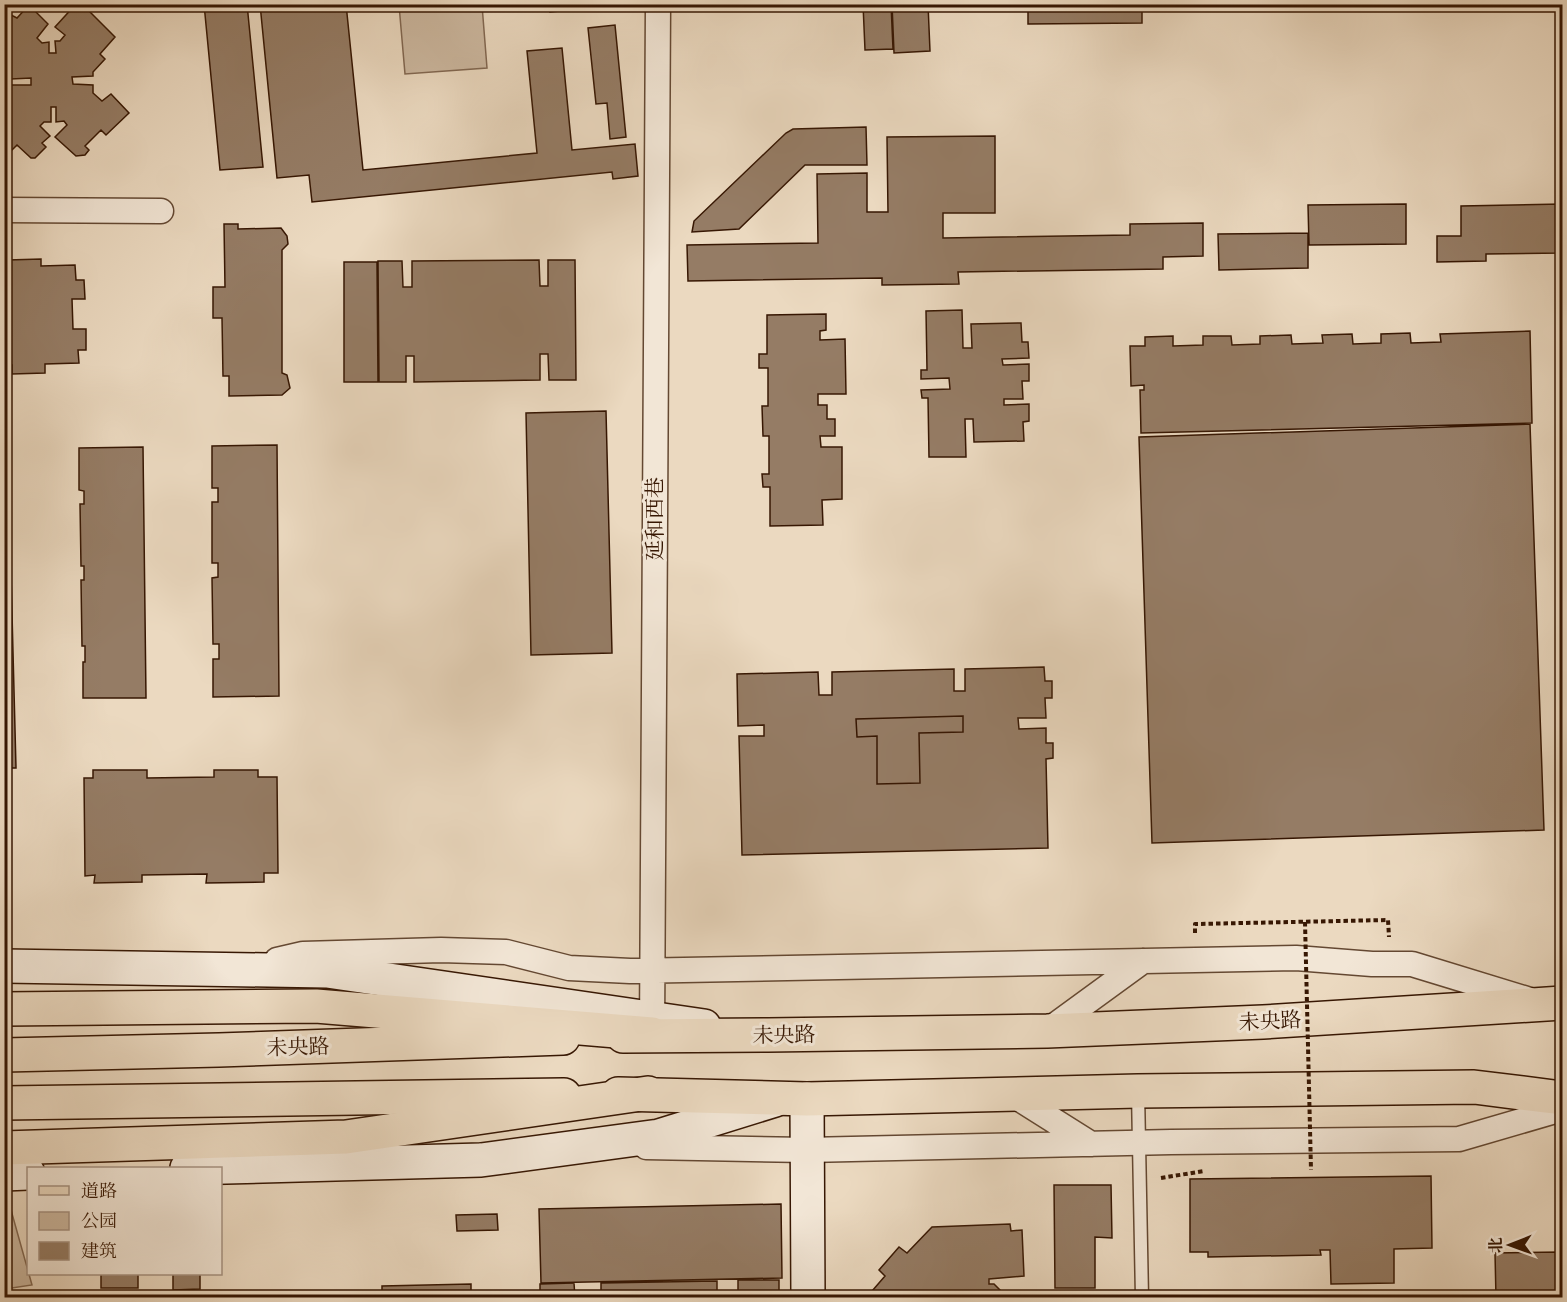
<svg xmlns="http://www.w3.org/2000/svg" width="1567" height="1302" font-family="'IM FELL French Canon','Noto Serif SC',serif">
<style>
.green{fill:#ccb8a0;stroke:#826852;stroke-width:1.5}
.building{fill:#957c65;stroke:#371703;stroke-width:1.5;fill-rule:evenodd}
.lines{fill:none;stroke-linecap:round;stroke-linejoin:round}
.lane-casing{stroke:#644832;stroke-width:15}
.street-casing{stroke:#644832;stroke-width:27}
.secondary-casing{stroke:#371703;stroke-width:36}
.primary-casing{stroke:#371703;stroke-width:36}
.highway-casing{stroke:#371703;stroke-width:36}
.path{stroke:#371703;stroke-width:4;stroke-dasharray:4.5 3;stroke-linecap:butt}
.lane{stroke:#f2e6d6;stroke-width:12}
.street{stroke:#f2e6d6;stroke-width:24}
.secondary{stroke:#f2e6d6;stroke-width:33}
.primary{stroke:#ebd9c0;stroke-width:33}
.highway{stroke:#ebd9c0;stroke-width:33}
.path-bridge{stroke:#371703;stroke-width:4;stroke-dasharray:4.5 3;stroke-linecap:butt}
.labels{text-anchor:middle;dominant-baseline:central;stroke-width:6;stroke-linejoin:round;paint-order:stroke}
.street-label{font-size:21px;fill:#371703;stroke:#f2e6d6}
</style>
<rect width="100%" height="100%" fill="#ebd9c0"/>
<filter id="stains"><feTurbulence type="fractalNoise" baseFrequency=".00333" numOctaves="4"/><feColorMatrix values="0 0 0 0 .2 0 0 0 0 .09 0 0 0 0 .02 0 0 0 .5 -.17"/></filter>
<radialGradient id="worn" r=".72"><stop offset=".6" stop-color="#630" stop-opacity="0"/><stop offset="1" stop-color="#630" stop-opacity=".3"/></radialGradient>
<path class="green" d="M399,5H482L487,68L405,74Z
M4,1185L32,1285L5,1289H4Z"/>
<path class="building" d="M76,4H82L115,37L100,54L105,59L93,72V76L72,77L73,84L93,85V93L102,101L111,94L129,113L106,135L101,130L85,146L89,150L85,155L76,156L55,137L67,125L64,121L56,122V107H51V122H44L40,126L50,136L42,143L46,147L35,158H31L17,145L11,151L4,144V96L10,90V85H31V78L11,79V74L4,68V22L11,15L17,18L29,5L48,24L37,38L42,43L49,42V53H56L55,41H60L65,35L55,27Z
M204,4H247L263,167L220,170Z
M260,4H346L363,170L537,153L527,51L562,48L572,150L635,144L638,176L613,179L612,172L312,202L309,175L277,178Z
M550,4H604V7L550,12Z
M863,4H891L893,49L865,50Z
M892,4H928L930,51L894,53Z
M1028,4H1142V23L1028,24Z
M615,25L626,137L610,139L607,103L596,104L588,28Z
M866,127L867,165H805L739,229L692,232L694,221L786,133L793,129Z
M995,136V213H943V238L1130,235V224L1203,223V256L1163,257V269L958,272L959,284L882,285V278L688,281L687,245L818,243L817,174L867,173V212H888L887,137Z
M1406,204V244L1309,245L1308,205Z
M1562,204V253L1486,254V261L1437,262V236H1461V206Z
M224,224H238V229L281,228L287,236L288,244L282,250V373L287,375L290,388L282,395L229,396V376H223L222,318H213V287H225Z
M1308,233V268L1219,270L1218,234Z
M41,259V266L75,265L76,280H84L85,299H72L73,329H86V350H78L79,363L45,364V373L12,374V365H4V267H9L8,260Z
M539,260L540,286H548V260H575L576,380H549L548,354H540V380L414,382V356H406V382H379L378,261H402L403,287H412V261Z
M344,262H377L378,382H344Z
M962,310L963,348H972L971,324L1021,323L1022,342H1028L1029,358L1002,359L1003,365L1029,364V381H1022L1023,399H1004V405L1029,404V421L1023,422L1024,441L974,442L973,419H965L966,457H929L928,398H922L921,390L950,389L949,378L921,379V370H927L926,311Z
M826,314V330L820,331V340L845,339L846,394H818V405H827V419H835V436H820L821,447H842V499L822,500L823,525L770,526V487H763L762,474H769V436H763L762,406H768V368H759V354H767V315Z
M1530,331L1532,423L1141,433L1140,390H1144V385L1131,386L1130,346H1145V337L1173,336V346L1203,345V336H1231L1232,345L1260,344V336L1291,335L1292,344L1323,343L1322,335L1352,334L1353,344L1381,343V334L1410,333L1411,343L1441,342L1440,334Z
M606,411L612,653L531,655L526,413Z
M1530,424L1544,830L1152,843L1139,437Z
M277,445L279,696L213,697V659H219V644H213L212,578L218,577V563H212V502H218V488H212V446Z
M143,447L146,698H83V662H85V646H82L81,580H84V566H81L80,504H84V491L79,490V448Z
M9,497L16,768H6L7,782H4V498Z
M1044,667L1045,681H1052V698H1045L1046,718H1018L1019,729L1046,728V743H1053V758L1046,759L1048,848L742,855L739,736H764V725L738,726L737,674L818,672L819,695H832V672L954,669V691H965V669ZM963,716V732L919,733L920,783L877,784V736L857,737L856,719Z
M963,716V732L919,733L920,783L877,784V736L857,737L856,719Z
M93,770H147V778L214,777V770H258V777H277L278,873H264V882L206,883L207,874L142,875V882L94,883L95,875L85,876L84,778H93Z
M1431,1176L1432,1248L1394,1249V1283L1331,1284L1330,1250H1320L1321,1255L1208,1257V1252H1190V1179Z
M1054,1185H1111L1112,1238L1095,1237V1288H1055Z
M781,1204L782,1278L541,1283L539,1209Z
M497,1214L498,1230L457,1231L456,1215Z
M1010,1224L1011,1231L1022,1230L1024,1276L989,1279V1284H994L1008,1298H866L885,1276L879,1270L899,1247L907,1253L932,1227Z
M1562,1252V1298H1496L1495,1253Z
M101,1274H138V1288H101Z
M173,1274H200V1289L173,1290Z
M738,1280H779V1298H738Z
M717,1281V1298H601V1283Z
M574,1283L575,1298H540V1284Z
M471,1284V1298H382V1286Z"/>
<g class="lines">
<g class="lane-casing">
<path id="lane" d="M1138,1092L1142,1298"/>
</g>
<g class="street-casing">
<path id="street" d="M4,210L161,211
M277,960L303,954L441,950L506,952L569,968L630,971L1296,958L1372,964H1412L1530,1000
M1047,1031L1143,961
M652,1034L658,4
M1010,1093L1091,1144
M646,1147L807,1150L1171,1142L1459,1139L1562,1109"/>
</g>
<g class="secondary-casing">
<path id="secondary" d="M4,966L327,971L704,1026
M807,1099L808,1298
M187,1168L481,1160L659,1136L775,1100
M4,1174L28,1173"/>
</g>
<g class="primary-casing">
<path id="primary" d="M623,1036L768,1035L1047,1031L1263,1022L1562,1003
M4,1055L219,1050L563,1038
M618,1094L807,1099L1138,1091L1474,1087L1562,1098
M4,1103L564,1095"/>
</g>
<g class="highway-casing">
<path id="highway" d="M4,1009L316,1006L652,1034
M4,1148L346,1137L648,1093"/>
</g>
<path class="path" d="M1195,933V924L1388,920L1389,937
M1161,1178L1204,1171"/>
<use href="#lane" class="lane"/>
<use href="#street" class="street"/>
<use href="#secondary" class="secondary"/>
<use href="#primary" class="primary"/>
<use href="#highway" class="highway"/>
<path class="path-bridge" d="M1305,922L1311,1170"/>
</g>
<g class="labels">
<g class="street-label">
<text transform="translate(655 519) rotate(-90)">延和西巷</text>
<text transform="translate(1270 1021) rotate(-3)">未央路</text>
<text transform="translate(784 1035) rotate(-1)">未央路</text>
<text transform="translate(298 1047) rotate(-2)">未央路</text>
</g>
</g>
<rect width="1567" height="1302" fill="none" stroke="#ebd9c0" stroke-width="24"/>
<rect x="6" y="6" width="1555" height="1290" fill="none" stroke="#371703" stroke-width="3"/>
<rect x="12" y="12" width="1543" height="1278" fill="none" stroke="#371703" stroke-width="1.5"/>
<rect x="27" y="1167" width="195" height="108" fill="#f2e6d6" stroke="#a79382" stroke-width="1.5"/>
<rect x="39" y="1186" width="30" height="9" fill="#ebd9c0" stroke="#a79382" stroke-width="1.5"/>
<text x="81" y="1197" font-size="18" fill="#371703">道路</text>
<rect x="39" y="1212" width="30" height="18" fill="#ccb8a0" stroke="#a79382" stroke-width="1.5"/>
<text x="81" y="1227" font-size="18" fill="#371703">公园</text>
<rect x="39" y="1242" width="30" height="18" fill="#957c65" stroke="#a79382" stroke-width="1.5"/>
<text x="81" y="1257" font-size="18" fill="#371703">建筑</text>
<g transform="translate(1510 1245) rotate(269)" stroke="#f2e6d6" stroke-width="4.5" paint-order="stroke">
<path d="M0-4.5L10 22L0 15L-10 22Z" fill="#371703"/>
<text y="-9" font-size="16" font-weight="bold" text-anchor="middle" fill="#371703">北</text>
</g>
<rect width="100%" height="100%" filter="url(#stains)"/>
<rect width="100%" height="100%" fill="url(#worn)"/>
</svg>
